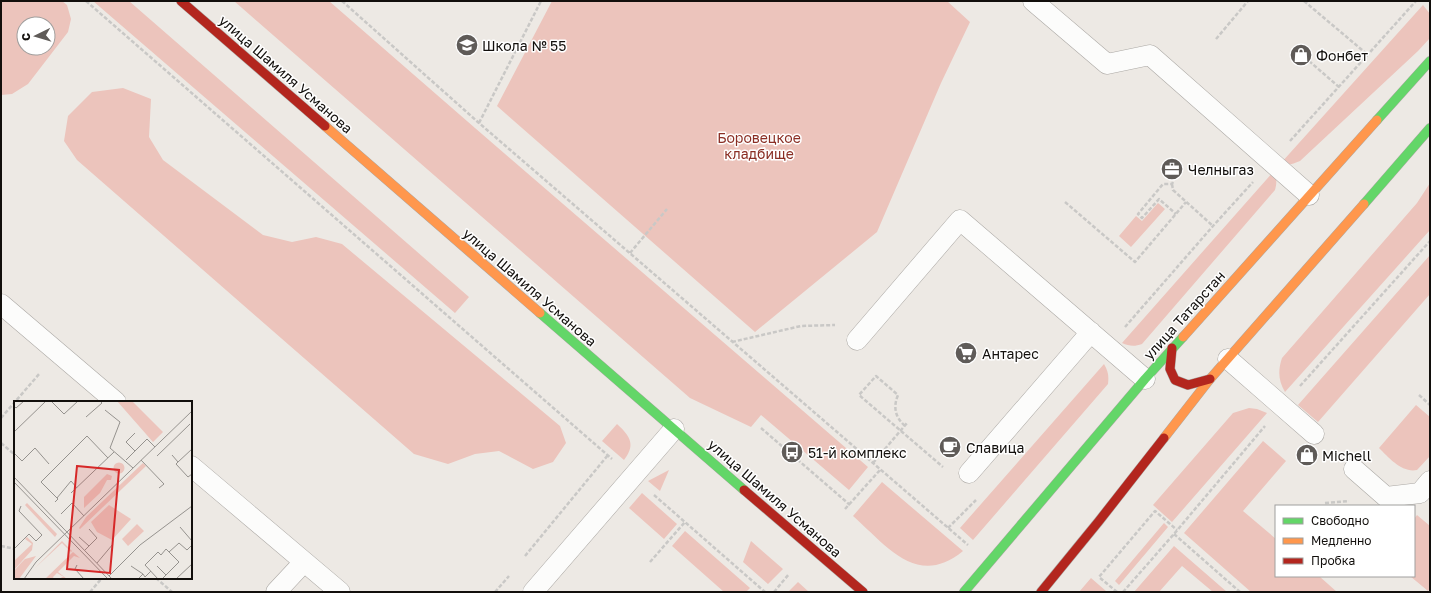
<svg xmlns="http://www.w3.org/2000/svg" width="1431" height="593" font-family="'Golos Text',sans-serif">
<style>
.green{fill:#ecc4bc;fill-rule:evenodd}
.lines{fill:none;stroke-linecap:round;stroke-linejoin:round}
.lane-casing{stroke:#aba8a4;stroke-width:21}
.fast-casing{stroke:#aba8a4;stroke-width:10}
.slow-casing{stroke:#aba8a4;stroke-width:10}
.jam-casing{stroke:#aba8a4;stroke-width:10}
.path{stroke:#c9c8c6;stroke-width:2.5;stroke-dasharray:4 2;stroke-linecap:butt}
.lane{stroke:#fcfcfb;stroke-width:20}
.fast{stroke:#63d668;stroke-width:9}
.slow{stroke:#ff974d;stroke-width:9}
.jam{stroke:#b3261e;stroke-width:9}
.labels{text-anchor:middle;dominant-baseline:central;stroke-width:3;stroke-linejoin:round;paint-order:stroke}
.poi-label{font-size:14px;fill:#120f0c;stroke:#fff;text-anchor:start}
.street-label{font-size:14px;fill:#120f0c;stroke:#fff}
.park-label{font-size:14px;fill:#8a2e24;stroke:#fff}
.inset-road{fill:none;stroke:#95928e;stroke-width:1}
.view{fill:#d62828;fill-opacity:0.15;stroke:#d62828;stroke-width:2}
.inset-edge{fill:none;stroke:#120f0c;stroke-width:2}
</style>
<rect width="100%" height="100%" fill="#ede9e4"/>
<path class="green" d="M1,1H62L67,5L71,19L68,32L28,84L12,94L1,95ZM24,24H48V48H24Z
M93,1H129L469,297L455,313Z
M234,1H329L475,128L868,467L849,490L761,415L751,427L690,398Z
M552,1H947L970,22L941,83L877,232L755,332L497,106Z
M1423,5L1430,14V38L1418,51L1300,161C1293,164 1288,166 1281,163Z
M123,88L151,99L149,137L163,160L263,235L292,242L316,237L342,244L560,426L566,443L553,462L533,469L499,451L475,454L448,464L414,454L77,160L64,141L68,116L92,92Z
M1273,172C1277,178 1277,183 1275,190L1142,344C1134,347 1129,346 1122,343Z
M1430,183V230L1285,392C1278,380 1278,370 1282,358L1417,203Z
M1158,203L1165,209L1131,247L1119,236L1136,216L1142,221Z
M1430,255V294L1318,422L1298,405Z
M1104,364C1108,371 1109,375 1108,384L973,540L960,528Z
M1416,405L1430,417V456L1417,470C1402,473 1389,458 1379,448Z
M1249,408L1257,409L1267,413L1172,522L1153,505L1233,413Z
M617,424C630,436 636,444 624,460L602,441Z
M1263,441L1286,461L1243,511L1276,539V576H1319L1337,592H1251L1184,533Z
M669,470L660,491L648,481Z
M882,482L963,551C917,589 886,545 853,516Z
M642,493L677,524L664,539L629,508Z
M1417,515L1430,526V588L1428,591L1410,576H1414V519Z
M1164,523L1168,527L1119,585L1115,581Z
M685,531L750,588L746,592H724L672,546Z
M751,541L783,569L768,584L743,562Z
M1174,546L1227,592H1213L1182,566L1159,592H1134Z
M1091,578L1106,591V592H1079Z
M798,582L809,592H788Z"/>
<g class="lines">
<g class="lane-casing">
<path id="lane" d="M1033,1L1107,64L1150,55L1309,195
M1,304L116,402
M857,340L960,220L1145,379
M1228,359L1314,434
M191,466L340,592
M1354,469L1386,497L1420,493L1430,481
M969,473L1091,332
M276,592L304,562
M533,592L674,429"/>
</g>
<g class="fast-casing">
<path id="fast" d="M1377,120L1430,61
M1364,204L1430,128
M540,313L744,490
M964,592L1145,379L1183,337"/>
</g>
<g class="slow-casing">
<path id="slow" d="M325,126L540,313
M1183,337L1377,120
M1164,438L1210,379L1364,204"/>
</g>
<g class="jam-casing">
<path id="jam" d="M181,1L325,126
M1172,348L1170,369L1175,380L1188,385L1210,379
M744,490L863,592
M1041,592L1099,521L1164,438"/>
</g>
<path class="path" d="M86,1L612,459
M342,1L479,123L968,545
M1304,1L1368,55
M1216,39L1248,1
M1309,61L1339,87
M479,123L541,1
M1290,141L1416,1
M1173,182L1172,184H1163L1138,214L1142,218L1159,199L1176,214
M1172,184L1173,190L1213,226
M1065,202L1135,262L1186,202
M630,253L667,209
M1125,327L1213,226L1253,182
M732,342L801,326L835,325
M1300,386L1430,241
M1419,395L1430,405
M1,418L40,373
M905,426C895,417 893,407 898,395L876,376L859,395L943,467
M761,428L850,505
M1,443L15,455
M873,463L907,423
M654,495L765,592
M1325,503L1349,501
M845,509L880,470
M948,528L976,500
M1174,534L1240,592
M1,546L15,549
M525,556L608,455
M650,562L685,522
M156,578L172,592
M90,592L102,578
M495,592L509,576
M774,592L789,574
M1117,592L1099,577L1155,511L1177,530
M1123,592L1174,534L1265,426"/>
<use href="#lane" class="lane"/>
<use href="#fast" class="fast"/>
<use href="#slow" class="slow"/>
<use href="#jam" class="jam"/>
</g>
<defs>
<g id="school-disc" transform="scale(1.15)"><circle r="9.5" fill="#5f5b58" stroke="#fff"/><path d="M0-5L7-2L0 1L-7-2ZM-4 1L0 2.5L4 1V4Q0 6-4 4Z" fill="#fff"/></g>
<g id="shop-disc" transform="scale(1.15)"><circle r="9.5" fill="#5f5b58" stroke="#fff"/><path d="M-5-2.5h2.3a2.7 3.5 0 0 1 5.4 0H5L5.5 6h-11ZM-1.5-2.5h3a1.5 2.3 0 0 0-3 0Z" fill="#fff"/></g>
<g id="office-disc" transform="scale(1.15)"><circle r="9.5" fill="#5f5b58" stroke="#fff"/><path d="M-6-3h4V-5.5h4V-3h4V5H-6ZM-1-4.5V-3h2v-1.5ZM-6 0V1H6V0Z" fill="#fff"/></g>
<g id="supermarket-disc" transform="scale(1.15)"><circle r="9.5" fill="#5f5b58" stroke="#fff"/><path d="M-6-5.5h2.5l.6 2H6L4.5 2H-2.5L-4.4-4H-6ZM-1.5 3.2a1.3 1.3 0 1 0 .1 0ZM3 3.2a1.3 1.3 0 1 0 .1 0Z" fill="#fff"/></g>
<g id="cafe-disc" transform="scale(1.15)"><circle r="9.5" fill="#5f5b58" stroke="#fff"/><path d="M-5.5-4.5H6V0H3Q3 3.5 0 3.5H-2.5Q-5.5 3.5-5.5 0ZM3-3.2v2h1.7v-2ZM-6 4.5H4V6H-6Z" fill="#fff"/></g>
<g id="bus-disc" transform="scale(1.15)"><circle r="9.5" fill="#5f5b58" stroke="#fff"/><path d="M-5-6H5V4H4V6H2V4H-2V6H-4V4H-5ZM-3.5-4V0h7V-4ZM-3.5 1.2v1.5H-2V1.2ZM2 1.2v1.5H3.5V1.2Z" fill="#fff"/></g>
</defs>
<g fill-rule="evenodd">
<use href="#school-disc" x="467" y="45"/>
<use href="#shop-disc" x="1301" y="55"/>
<use href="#office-disc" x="1172" y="169"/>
<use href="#supermarket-disc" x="966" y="353"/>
<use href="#cafe-disc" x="950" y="447"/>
<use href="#bus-disc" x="792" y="452"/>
<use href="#shop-disc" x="1307" y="455"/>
</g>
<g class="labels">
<g class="poi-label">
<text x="482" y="45">Школа № 55</text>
<text x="1316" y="55">Фонбет</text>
<text x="1188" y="169">Челныгаз</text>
<text x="982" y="353">Антарес</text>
<text x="966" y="447">Славица</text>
<text x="808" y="452">51-й комплекс</text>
<text x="1322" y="455">Michell</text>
</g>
<g class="street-label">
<text transform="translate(286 74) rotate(41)">улица Шамиля Усманова</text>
<text transform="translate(530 287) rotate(41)">улица Шамиля Усманова</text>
<text transform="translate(1184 315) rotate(-48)">улица Татарстан</text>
<text transform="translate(775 498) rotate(41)">улица Шамиля Усманова</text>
</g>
<g class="park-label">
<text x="759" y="137">Боровецкое<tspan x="759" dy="16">кладбище</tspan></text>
</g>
</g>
<g transform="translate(14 401)">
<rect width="178" height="178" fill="#ede9e4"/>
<path d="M103,0H118L149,31L139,41ZM99.5 67a5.5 5.5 0 1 1 11 0a5.5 5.5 0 1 1-11 0ZM129,62L132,65L66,128L65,127L72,116ZM93,73L98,75L97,79H93L86,92L70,107V96ZM13,102L43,133L41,136L11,104ZM95,104L117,118L98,139L83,131L77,121ZM123,123L130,130L114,145L108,138ZM13,136L19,142L18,149L0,169V160L18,143L11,138ZM48,140L58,150L29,178L57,151L48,142L21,167ZM59,151L66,157L60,155L44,171L53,178H49L47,176H50L43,172L39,176L40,178H31ZM22,155L5,178H0V170L7,162L11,158Z" fill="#ecc4bc"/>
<path class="inset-road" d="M37,0L50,13L64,0M0,5L2,7L10,0M91,9L106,21L96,47L119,67M72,16L88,2L86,0M0,31L32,0M121,50L112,41L121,32M0,52L8,60L21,47L35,63M158,54L164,61L162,63L174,76L178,73M143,55L176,23M112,59L133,38L141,46M127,59L150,83L145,87M164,61L178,48M0,76L98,178M0,81L94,178M57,92L100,51M43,97L57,80L63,87M41,101L44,98L27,81L73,35L94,57M47,113L58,102L70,115M166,126L178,140M65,136L75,145M0,148L15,133L22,140L28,134L5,110L7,105M71,149L83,137L75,128M155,151L165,142L173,149L178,144M83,162L99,143M63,164L61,168L70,178M117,165L129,173L124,178M143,165L152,174M129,173L131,176L137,170M95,175L126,144L178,105M10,178L22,161L178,10M144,178L131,164L144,151L147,154L152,148L165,161L148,178M162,178L178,163"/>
<path class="view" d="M63,65L105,69L96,172L53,168Z"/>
<rect width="178" height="178" class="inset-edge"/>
</g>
<rect width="1431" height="593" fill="none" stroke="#120f0c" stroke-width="4"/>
<rect x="1275" y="505" width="140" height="72" fill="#ffffff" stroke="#a09f9e"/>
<rect x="1283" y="518" width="20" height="6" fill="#63d668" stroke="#a09f9e"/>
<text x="1311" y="525" font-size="12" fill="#120f0c">Свободно</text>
<rect x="1283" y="538" width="20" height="6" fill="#ff974d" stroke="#a09f9e"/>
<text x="1311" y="545" font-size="12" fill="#120f0c">Медленно</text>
<rect x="1283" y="558" width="20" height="6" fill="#b3261e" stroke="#a09f9e"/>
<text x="1311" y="565" font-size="12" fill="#120f0c">Пробка</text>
<g transform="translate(36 36) rotate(265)"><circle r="19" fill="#ffffff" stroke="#a09f9e"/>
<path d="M0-3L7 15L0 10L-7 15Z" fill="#5f5b58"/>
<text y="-6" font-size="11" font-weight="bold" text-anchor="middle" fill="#120f0c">С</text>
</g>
</svg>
